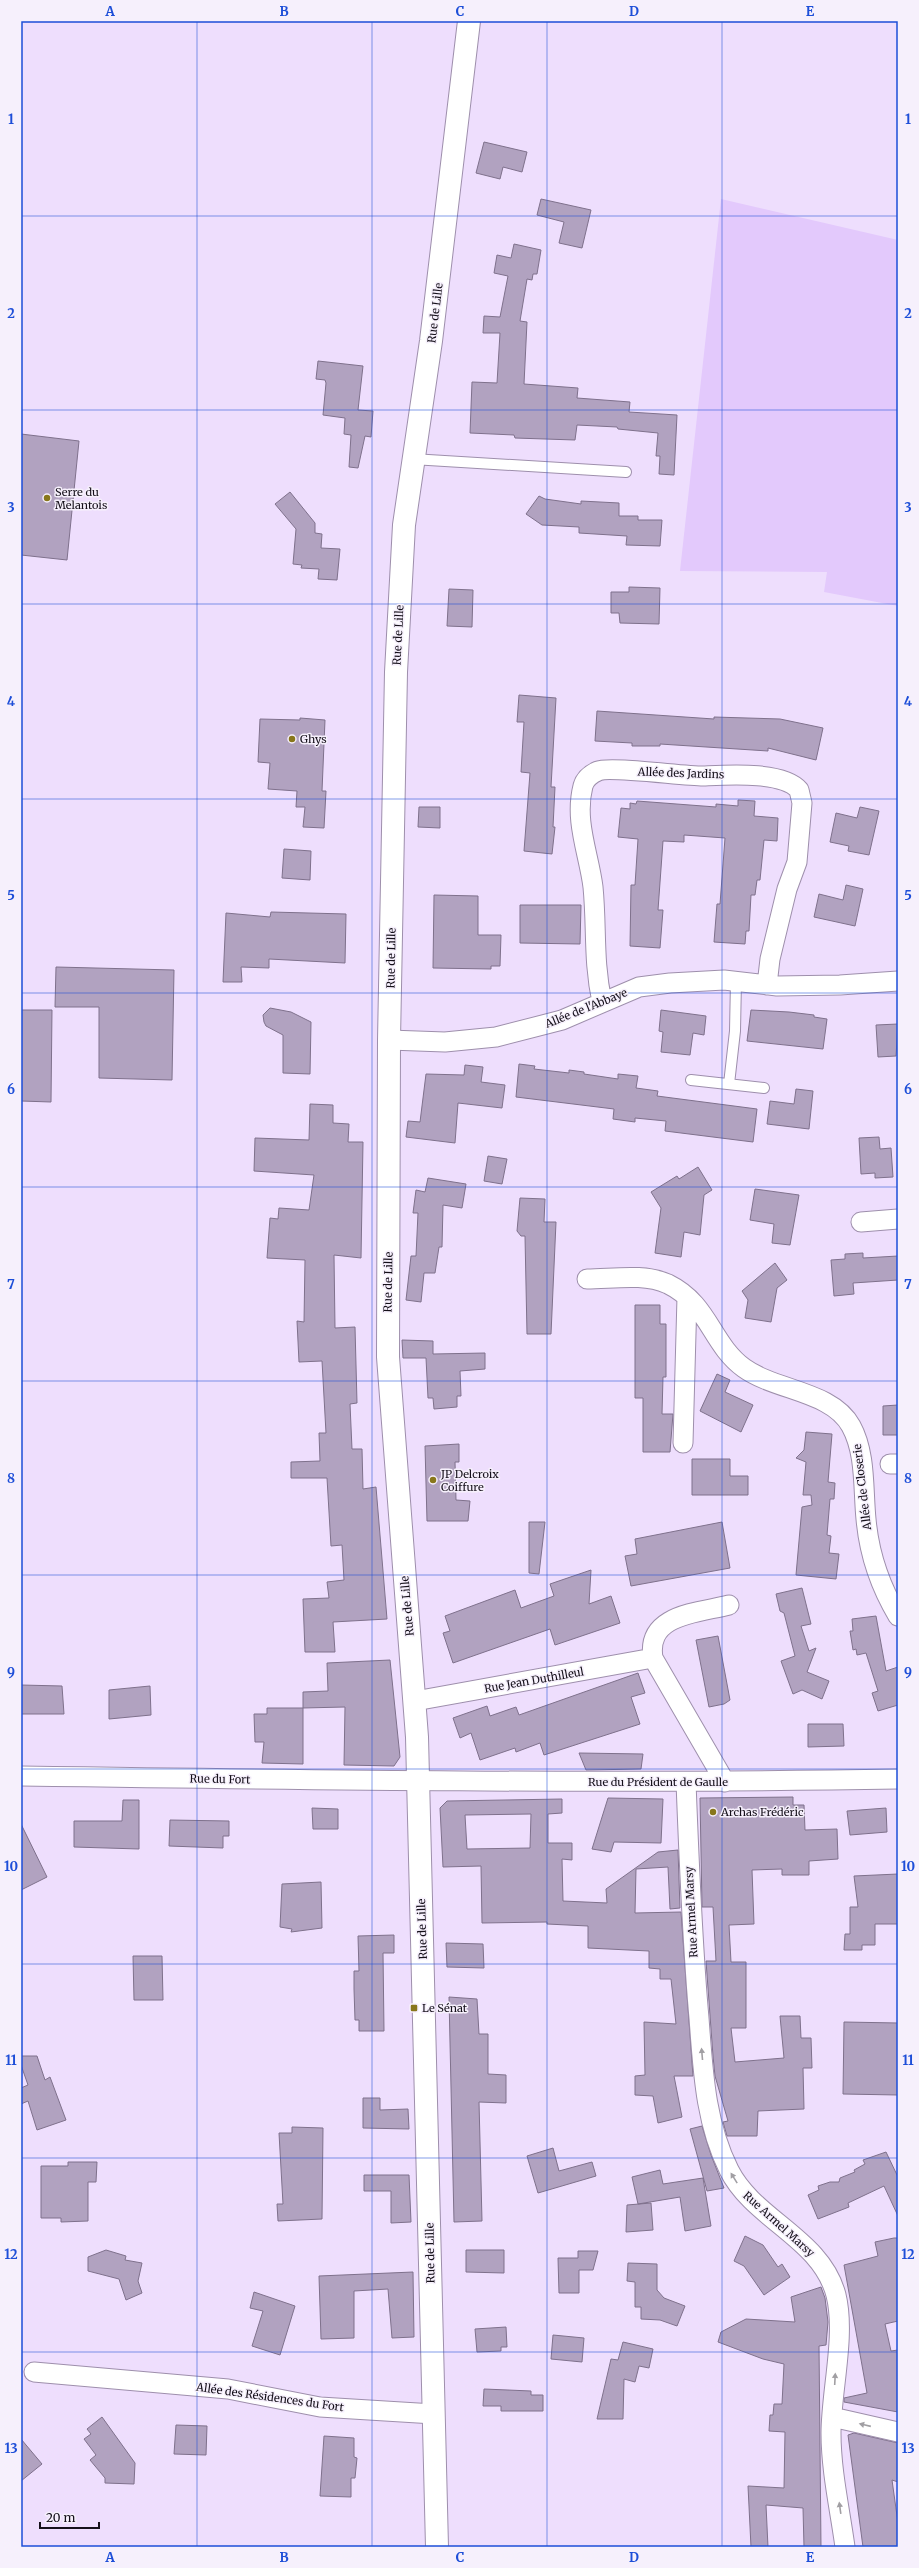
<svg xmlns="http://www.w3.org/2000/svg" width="919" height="2568" font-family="Merriweather,serif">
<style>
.green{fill:#e3c9fc}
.building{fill:#b1a2c0;stroke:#7f718c;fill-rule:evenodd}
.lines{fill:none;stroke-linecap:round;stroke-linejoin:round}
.lane-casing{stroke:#9e8fac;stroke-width:12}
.street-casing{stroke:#9e8fac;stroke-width:21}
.secondary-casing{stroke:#9e8fac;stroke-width:24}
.lane{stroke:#fff;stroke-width:10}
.street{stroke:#fff;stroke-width:19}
.secondary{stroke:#fff;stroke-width:22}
.oneway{fill:#a19fa3}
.grid{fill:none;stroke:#1d4ed8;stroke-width:1;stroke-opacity:0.55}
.poi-dot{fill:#88771b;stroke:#f6f0fc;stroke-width:1.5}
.labels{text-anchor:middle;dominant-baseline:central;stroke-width:3;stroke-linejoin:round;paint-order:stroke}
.street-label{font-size:11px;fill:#15101a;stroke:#f6f0fc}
.poi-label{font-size:11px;fill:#15101a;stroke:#f6f0fc;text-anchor:start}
.neatline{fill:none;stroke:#1d4ed8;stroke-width:1.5}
.grid-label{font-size:13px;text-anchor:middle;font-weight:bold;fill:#1d4ed8}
</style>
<rect width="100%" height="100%" fill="#eedefd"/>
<path class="green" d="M721,199L898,240V606L824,592L827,572L680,571Z"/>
<path class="building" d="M484,142L527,152L522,172L503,167L500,179L476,173Z
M541,199L591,210L582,248L559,243L564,222L537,215Z
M514,244L541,250L537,274H533L532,280L527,279L520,321L527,322L524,384L578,388L577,398L630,402L629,412L677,415L674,475L659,474L660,456H656L658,433L618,429L617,427L577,425L575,440L515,438L514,435L470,433L472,382L497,383L500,333H483L484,316L500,317L508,276L494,273L497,255L511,258Z
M318,361L363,366L358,410L373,411L371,437L365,436L358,468L349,467L351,435L344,434L345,418L323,415L326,383L325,380L316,379Z
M21,434L79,441L67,560L21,555Z
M290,492L315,523V533L322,534L321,548L340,549L337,580L318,579L319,569L301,568L302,565L293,564L296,529L275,504Z
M539,496L545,499L581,504V501L619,503V516H638V520H662L660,546L626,545L627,536L579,533V527L542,525L526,514Z
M629,587L660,588L659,624L620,623L619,613H611V592H629Z
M449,589L473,590L472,627L447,626Z
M519,695L556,698L551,787H555L553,827H555L552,854L524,851L530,773L521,772L524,722H517Z
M597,711L714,719V717L780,719L823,728L816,760L768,748V751L660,744V746H632V743L595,741Z
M300,718L325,720L322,791H326L324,828L303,827L305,807H296L297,791L268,789L270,763L258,762L260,719L300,720Z
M738,800L755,801L754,816L778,818L777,841L764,840L760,880H757L755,895H751L749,931H746L745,944L714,942L717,904H720L725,838L684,835V842L663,841L658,910H663L660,948L630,946L631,885H635L638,839L618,837L621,808L630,809V803L636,804L637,801L716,807V804L738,806Z
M419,807H440V828L418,827Z
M860,807L879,811L869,855L848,851L849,846L830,842L836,813L857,818Z
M284,849L311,851L310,880L282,878Z
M846,885L863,889L855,926L814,917L819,894L843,900Z
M434,895L478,896V935H501L500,966H491V969L433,968Z
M520,905H581L580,944L520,943Z
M271,912L346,914L345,963L269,959V968L241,967L242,982H223L226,913L270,917Z
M56,967L174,970L172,1080L99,1078V1007H55Z
M270,1008L291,1012L311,1022L310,1074L283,1073V1035L266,1026L264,1022L263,1015Z
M21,1010H52L51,1102L21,1101Z
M661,1010L706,1016L704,1035L693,1033L690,1055L661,1052L663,1032L659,1031Z
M751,1010L789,1012L814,1015V1017L827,1019L823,1049L747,1041Z
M898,1024L896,1056L878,1057L876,1025Z
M519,1064L535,1066L534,1069L569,1073V1070L584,1072V1074L618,1079V1074L638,1076L636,1088L658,1091L657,1096L757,1109L753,1142L665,1131L666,1121L635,1118V1122L613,1119L614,1109L516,1097Z
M465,1065L483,1067L481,1082L505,1085L502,1108L458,1103L455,1143L406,1137L408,1121L420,1122L426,1074L464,1075Z
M796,1089L813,1091L809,1129L767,1124L770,1101L794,1104Z
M310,1104L333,1105V1123L349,1124L348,1142H363L361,1258L334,1255L335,1328L355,1327L357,1403L350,1404L352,1449H362L363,1489L376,1487L387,1619L333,1622L335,1652H305L303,1599L329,1598L327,1582L344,1580L342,1545L331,1546L327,1478H291V1462L320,1461L319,1433H326L322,1361L299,1362L297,1321L304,1322L305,1260L267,1258L270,1218L278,1219L279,1208L309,1210L314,1175L254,1171L255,1138L309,1140Z
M879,1137L880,1149L891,1148L893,1177L875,1178V1173L861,1174L859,1138Z
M488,1156L507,1159L502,1184L484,1181Z
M698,1167L712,1190L704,1195L700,1235L684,1232L681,1257L655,1253L661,1208L651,1192L677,1176L679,1179Z
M428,1178L466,1184L462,1208L443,1205L442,1247H439L435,1273H424L421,1302L406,1300L411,1256H416L418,1213H413L416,1190L425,1192Z
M755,1189L799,1195L790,1245L772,1243L774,1224L750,1220Z
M520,1198L545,1199L544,1222H556L551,1334H527L525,1236H521L517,1231Z
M863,1253V1258L898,1256V1280L853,1283L854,1294L834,1296L831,1260L845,1259V1254Z
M775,1263L787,1280L777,1288L771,1322L745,1318L748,1300L742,1291Z
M635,1305H660V1324H666V1377H663L662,1414H673L670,1452H643V1398H635Z
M402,1340L433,1341V1354L485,1353V1369L460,1371L461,1396H457V1407L434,1409L433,1398H428L426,1358H403Z
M717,1374L730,1380L725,1392L753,1405L741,1432L700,1411Z
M898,1405V1435H883V1406Z
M806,1432L832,1434L828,1482L835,1483L834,1499H830L827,1535L831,1536L829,1553L839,1554L836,1579L796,1575L802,1507L812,1505L811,1495H803L806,1462L796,1458L804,1450Z
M459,1444V1462H455L456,1500L470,1501L468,1521H427L425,1446Z
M692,1459H730V1476H748V1495H692Z
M529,1522H545L539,1574L529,1573Z
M722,1522L730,1568L631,1586L625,1556L637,1554L635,1539Z
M591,1570L589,1604L611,1596L620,1623L555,1645L550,1629L453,1663L443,1633L450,1631L445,1616L515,1590L521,1608L554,1596L550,1584Z
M802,1588L811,1624L801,1626L809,1651L816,1648L807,1672L829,1681L822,1699L802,1690L793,1694L781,1661L795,1656L784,1613L780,1611L776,1594Z
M876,1616L886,1671L898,1667V1705L878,1711L872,1693L878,1691L866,1653L857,1655L856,1649L853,1650L850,1631H853L852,1619Z
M718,1636L730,1700L724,1704L709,1707L696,1640Z
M390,1660L400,1757L394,1766L344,1765L345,1707L303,1708V1692L328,1691L327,1663Z
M638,1673L645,1693L631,1697L640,1724L544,1755L540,1743L516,1752L515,1748L480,1760L471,1733L460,1738L453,1718L487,1706L490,1716L516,1707L519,1715Z
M21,1685L62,1686L64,1714H21Z
M150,1686L151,1715L109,1719V1690Z
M267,1708H303V1764L262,1763L264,1742H255L254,1714H267Z
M808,1724H843L844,1746L808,1747Z
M579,1753L643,1754L641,1769L586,1770Z
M793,1797V1805H804L805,1830L837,1829L838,1859L809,1861V1875H782V1869L752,1870L754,1924L729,1925L731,1962H746V2028H731L735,2062L784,2058L780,2016H800L801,2038H811L812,2068H803L804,2109L758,2111L757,2136H727L723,2122L728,2121L715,2076L713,2056L706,1961H716L713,1907H702L700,1798Z
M608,1798L663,1799L661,1843L614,1842L611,1852L592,1849Z
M562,1799V1813L548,1814V1843H572V1860L562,1859L563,1901L607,1903L606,1889L658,1852L678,1850L680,1908L670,1909L668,1867L636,1869L635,1913L681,1912L693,2076H674L682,2117L658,2123L653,2096L635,2095V2076L645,2075L644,2022L676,2024L671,1979H660V1969L649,1968V1951L588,1948V1926L547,1924V1922L482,1923L481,1866L443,1867L440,1808L447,1801ZM531,1814L530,1848L467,1849L465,1815Z
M123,1800H139V1849L74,1847V1821H122Z
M312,1808L338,1809V1829H313Z
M886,1808L887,1832L850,1835L847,1811Z
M170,1820L229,1821V1836H223V1848L169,1846Z
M21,1824L47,1877L21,1890Z
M898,1874V1924H875V1945H862V1950H844L845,1934H850V1907H858L854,1876Z
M321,1882L322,1928L291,1932L292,1929L280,1927L282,1884Z
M394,1935V1953H383L384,2031H359V2020H355L354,1989V1971H359L358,1936Z
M446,1943L483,1944L484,1968L447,1967Z
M133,1956H162L163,2000H134Z
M449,1997L477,1999L479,2034H488V2074L506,2075V2103L479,2102L482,2221L454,2222Z
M844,2022L898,2023V2095L843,2094Z
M21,2056H37L45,2080L50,2077L66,2120L37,2130L28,2101L21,2104V2088L28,2085L21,2065Z
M363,2098H380V2110L408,2109L409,2129L363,2128Z
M702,2126L711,2155L724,2188L707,2191L690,2129Z
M292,2127L323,2128L322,2219L278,2221L277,2204H283L279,2133H292Z
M553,2148L559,2171L592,2162L596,2176L538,2193L527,2156Z
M886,2152L898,2177V2216L884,2186L848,2203L849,2207L818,2219L808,2195L819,2190L818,2186L830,2182H839L840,2178L855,2172L854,2170L865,2164L863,2160Z
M68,2162H97L96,2182H88V2221L61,2222V2218H41V2166H68Z
M660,2170L663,2184L703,2178L711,2226L685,2231L680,2197L638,2204L632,2177Z
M364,2175H409L411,2222L391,2223V2191H364Z
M651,2203L653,2230L626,2232L627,2205Z
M745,2236L763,2245L778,2267L782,2264L790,2277L764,2295L744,2266L734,2261Z
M894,2238H898V2321L885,2324L891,2351L898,2350V2412L844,2402V2398L867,2393L844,2265L878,2256L875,2242Z
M106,2250L126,2256L125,2260L142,2263L138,2281L142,2293L126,2300L119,2279L88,2271V2257Z
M466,2250H504V2273L466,2272Z
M578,2251H598L593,2270H579V2293H559L558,2258H578Z
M628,2263L657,2264V2290L664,2298L685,2306L677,2326L660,2320L641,2319V2307H635V2282L627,2281Z
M413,2272L414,2337L392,2338L388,2289L354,2291V2338L321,2339L319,2276Z
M821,2287L825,2298L828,2322L826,2345L819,2346L821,2547H804L803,2508L766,2505L768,2547H751L748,2486L784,2488L785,2432L769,2431L770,2415H773L774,2404H782L784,2364L763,2359L718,2342L721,2332L746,2319L795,2322L791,2297Z
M254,2292L295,2306L280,2355L252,2346L263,2311L250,2308Z
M506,2327L507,2347H501V2351L477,2352L475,2329Z
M553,2335L584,2338L582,2362L551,2359Z
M623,2342L653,2349L649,2368L639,2366L635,2382L624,2379L623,2419H597L611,2359L618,2360Z
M484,2389L531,2391V2395H543V2411H501V2406H483Z
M102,2417L135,2463L134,2484L105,2483V2478L90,2460L96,2455L84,2439L91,2434L87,2429Z
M176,2425L207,2426L206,2455L174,2454Z
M854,2433L898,2443V2482L892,2480L898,2523V2547H863L848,2435Z
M324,2436L354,2438V2457L357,2458L355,2478H351V2497L320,2496Z
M21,2439L42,2464L21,2481Z"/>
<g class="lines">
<g class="lane-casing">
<path id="lane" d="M412,459L626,472
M691,1080L764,1088
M729,1084L735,1031L736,981"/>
</g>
<g class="street-casing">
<path id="street" d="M602,1002C593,960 597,928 593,887C589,854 574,821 583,786C585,779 591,774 598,771C609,766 683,776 703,776C727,775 783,771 799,790L802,803L797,862L787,889L770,959L767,985
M389,1040L445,1042L496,1037L562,1020L639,987L670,983L724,980L777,986L840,985L898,981
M861,1222L898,1219
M587,1279C612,1279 644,1273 668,1284C709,1304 711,1344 744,1368C776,1391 832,1391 851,1426C866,1453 863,1489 866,1519C869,1553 880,1586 898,1616
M683,1443L687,1297
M890,1464H898
M653,1658L725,1782
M415,1701L653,1658C646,1614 698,1613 729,1605
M21,1776C313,1780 606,1784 898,1779
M686,1782C689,1861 692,1940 699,2018C703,2070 705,2122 729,2170C754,2220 821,2238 836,2295C846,2335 831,2392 831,2433C831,2471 840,2510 845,2547
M34,2372L228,2389L320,2407L434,2414
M832,2417L898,2432"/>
</g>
<g class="secondary-casing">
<path id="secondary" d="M437,2547L417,1737L388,1357L389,1040L396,672L404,525L431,341L469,21"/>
</g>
<use href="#lane" class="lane"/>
<use href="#street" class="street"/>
<use href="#secondary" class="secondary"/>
</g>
<defs><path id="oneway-solid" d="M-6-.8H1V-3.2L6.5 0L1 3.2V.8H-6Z"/></defs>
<g class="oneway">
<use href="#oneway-solid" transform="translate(702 2054) rotate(-95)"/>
<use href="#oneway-solid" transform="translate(734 2178) rotate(-122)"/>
<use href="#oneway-solid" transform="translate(835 2379) rotate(-87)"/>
<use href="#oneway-solid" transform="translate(865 2425) rotate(-167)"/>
<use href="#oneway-solid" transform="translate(840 2508) rotate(-98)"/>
</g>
<path class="grid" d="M197,21V2547M372,21V2547M547,21V2547M722,21V2547M21,216H898M21,410H898M21,604H898M21,799H898M21,993H898M21,1187H898M21,1381H898M21,1575H898M21,1769H898M21,1964H898M21,2158H898M21,2352H898"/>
<g class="poi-dot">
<circle cx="47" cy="498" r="4"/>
<circle cx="292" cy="739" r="4"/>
<circle cx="433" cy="1480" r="4"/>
<circle cx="713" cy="1812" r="4"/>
<rect x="410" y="2004" width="8" height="8" rx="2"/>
</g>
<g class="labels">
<g class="street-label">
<text transform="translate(435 313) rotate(-83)">Rue de Lille</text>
<text transform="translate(398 635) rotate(-87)">Rue de Lille</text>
<text transform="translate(681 773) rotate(2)">Allée des Jardins</text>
<text transform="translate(391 958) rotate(-89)">Rue de Lille</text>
<text transform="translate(586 1008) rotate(-22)">Allée de l'Abbaye</text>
<text transform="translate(388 1282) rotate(-89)">Rue de Lille</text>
<text transform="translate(862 1487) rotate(-97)">Allée de Closerie</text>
<text transform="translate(407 1606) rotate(-95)">Rue de Lille</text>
<text transform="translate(534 1680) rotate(-10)">Rue Jean Duthilleul</text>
<text transform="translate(220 1779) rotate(1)">Rue du Fort</text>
<text x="658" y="1782">Rue du Président de Gaulle</text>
<text transform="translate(691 1912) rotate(-93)">Rue Armel Marsy</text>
<text transform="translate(422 1929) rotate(-92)">Rue de Lille</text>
<text transform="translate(779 2224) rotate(42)">Rue Armel Marsy</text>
<text transform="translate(430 2253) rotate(-91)">Rue de Lille</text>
<text transform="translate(270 2397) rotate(8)">Allée des Résidences du Fort</text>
</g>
<g class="poi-label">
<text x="55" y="492">Serre du<tspan x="55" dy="13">Melantois</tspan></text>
<text x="300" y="739">Ghys</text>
<text x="441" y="1474">JP Delcroix<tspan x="441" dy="13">Coiffure</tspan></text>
<text x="721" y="1812">Archas Frédéric</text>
<text x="422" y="2008">Le Sénat</text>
</g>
</g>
<rect width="919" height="2568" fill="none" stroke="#f6f0fc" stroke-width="44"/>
<path d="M40 2522v6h59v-6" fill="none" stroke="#15101a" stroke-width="2"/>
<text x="46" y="2522" font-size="12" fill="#15101a" stroke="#f6f0fc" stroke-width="3" paint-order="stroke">20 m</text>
<rect x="22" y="22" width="875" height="2524" class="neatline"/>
<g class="grid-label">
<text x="110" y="16">A</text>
<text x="284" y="16">B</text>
<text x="460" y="16">C</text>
<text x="634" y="16">D</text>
<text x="810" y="16">E</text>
<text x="11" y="124">1</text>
<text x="908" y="124">1</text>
<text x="11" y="318">2</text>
<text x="908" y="318">2</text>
<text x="11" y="512">3</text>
<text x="908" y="512">3</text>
<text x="11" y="706">4</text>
<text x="908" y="706">4</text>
<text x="11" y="900">5</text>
<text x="908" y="900">5</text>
<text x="11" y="1094">6</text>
<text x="908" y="1094">6</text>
<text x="11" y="1289">7</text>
<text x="908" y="1289">7</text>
<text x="11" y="1483">8</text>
<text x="908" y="1483">8</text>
<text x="11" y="1677">9</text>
<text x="908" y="1677">9</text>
<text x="11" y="1871">10</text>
<text x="908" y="1871">10</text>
<text x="11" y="2065">11</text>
<text x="908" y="2065">11</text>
<text x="11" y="2259">12</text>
<text x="908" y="2259">12</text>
<text x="11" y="2453">13</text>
<text x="908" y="2453">13</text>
<text x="110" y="2562">A</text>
<text x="284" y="2562">B</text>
<text x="460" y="2562">C</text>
<text x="634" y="2562">D</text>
<text x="810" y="2562">E</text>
</g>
</svg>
